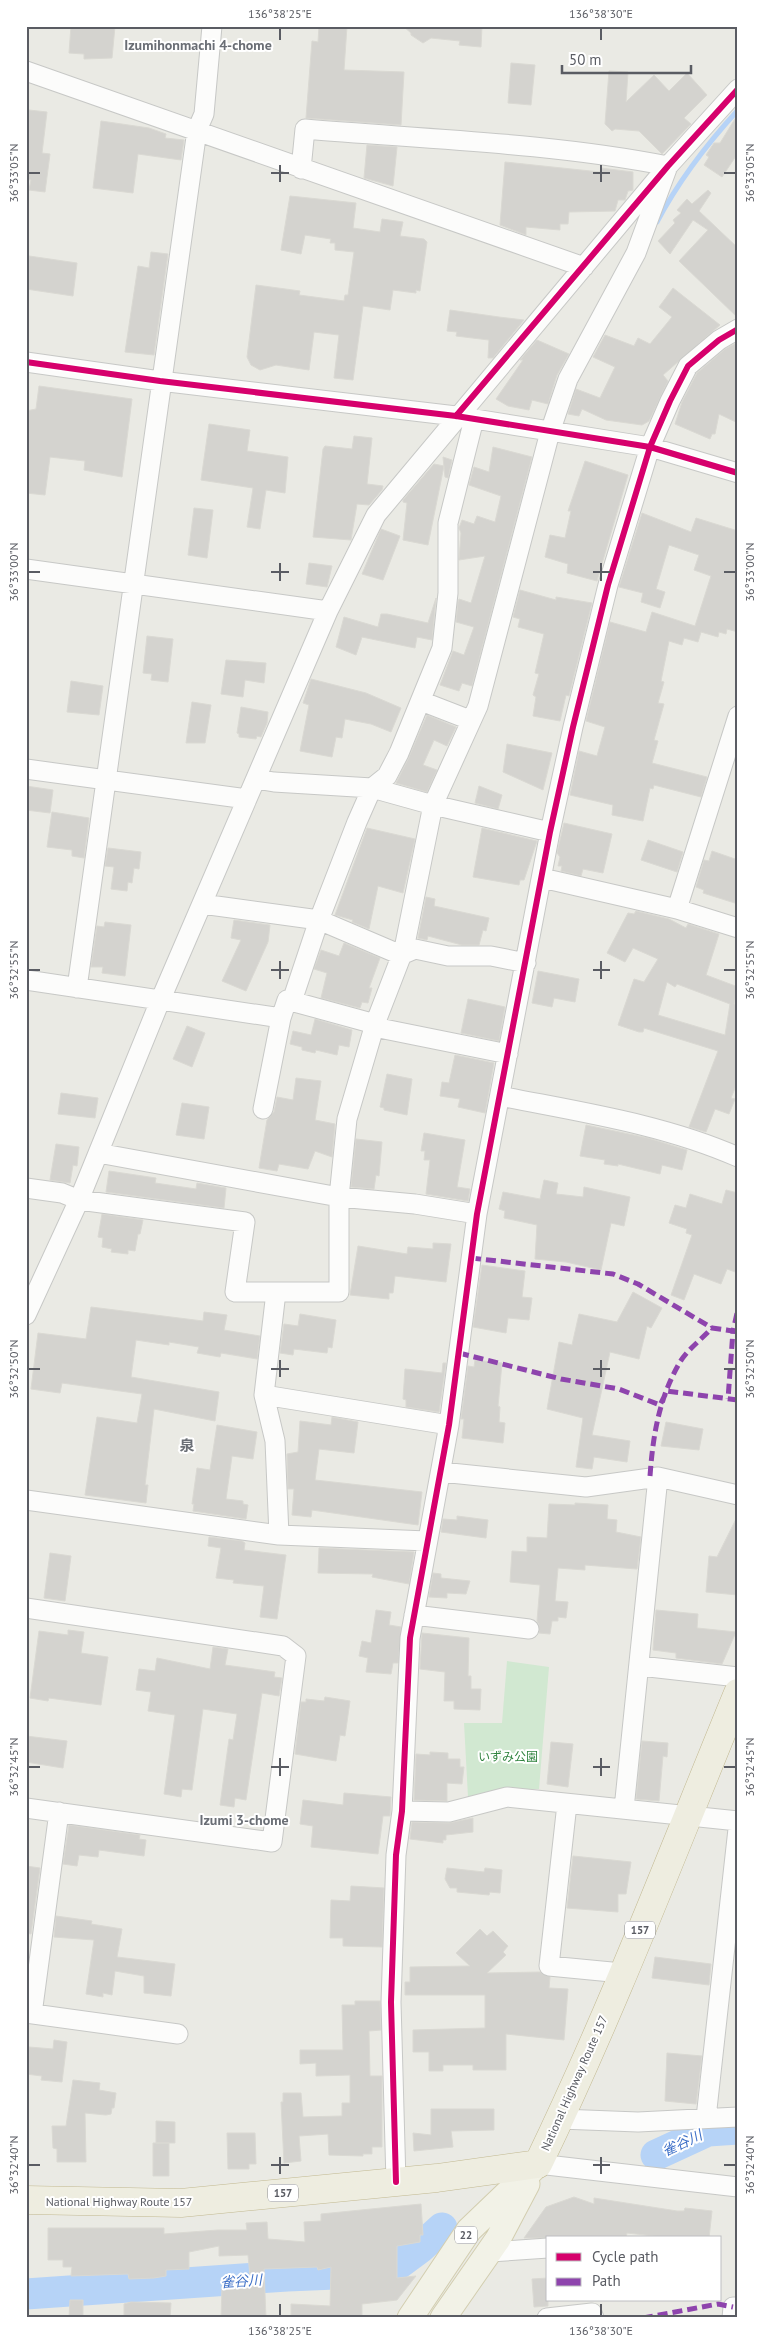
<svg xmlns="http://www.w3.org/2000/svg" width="764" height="2344" font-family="'PT Sans','Noto Sans JP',sans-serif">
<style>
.green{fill:#d1e8d1}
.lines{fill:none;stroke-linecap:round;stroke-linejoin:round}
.stream{stroke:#b6d3f7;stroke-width:5}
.river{stroke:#b6d3f7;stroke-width:31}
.building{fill:#d4d3cf;stroke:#dad9d3;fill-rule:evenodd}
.minor-casing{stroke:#c7c8c6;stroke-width:21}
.major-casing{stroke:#d3ceb0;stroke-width:27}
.highway-casing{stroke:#c2b991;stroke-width:29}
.minor{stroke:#fcfcfb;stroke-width:19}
.major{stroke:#f2f2e7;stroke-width:25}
.highway{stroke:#eeede0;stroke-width:28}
.quiet{stroke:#8e44ad;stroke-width:5;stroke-dasharray:10 5;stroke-linecap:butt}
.cycleway-casing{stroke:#fff;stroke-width:9}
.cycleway{stroke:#d6006c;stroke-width:6}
.ticks{fill:none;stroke:#5a5c63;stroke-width:2}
.labels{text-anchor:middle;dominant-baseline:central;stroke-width:4;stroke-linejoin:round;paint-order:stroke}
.shield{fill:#fff;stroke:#8c8d92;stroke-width:1}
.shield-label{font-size:11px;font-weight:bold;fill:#5a5c63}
.park-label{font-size:12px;fill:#30833f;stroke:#fff}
.street-label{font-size:12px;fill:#5a5c63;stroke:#fff}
.neighbourhood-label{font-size:14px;font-weight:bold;fill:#6a6e75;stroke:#fff}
.water-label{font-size:14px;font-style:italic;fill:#3d6fc7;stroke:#fff}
.quarter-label{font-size:15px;font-weight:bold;fill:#6a6e75;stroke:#fff}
.neatline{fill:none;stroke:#5a5c63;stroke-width:2}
.ticks-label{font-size:12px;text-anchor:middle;fill:#5a5c63}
</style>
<rect width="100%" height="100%" fill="#eaeae4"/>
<path class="green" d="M507,1661L549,1667L539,1789H503L468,1797L464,1723H502Z"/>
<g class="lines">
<path class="stream" d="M657,222C679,180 706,145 738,110"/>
<path class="river" d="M656,2155L708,2131L738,2129
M26,2294L287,2276L360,2273L393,2268L420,2248L442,2228"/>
</g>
<path class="building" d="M71,26H115L112,58L84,59V54L69,53Z
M319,26H347L344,70L404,72L401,125L306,118L312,41L318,42Z
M403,26H482L481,47L459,45L460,41L431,38L423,43L411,35V33Z
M511,63L535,65L531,105L508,103Z
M609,71L628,72L626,102L654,75L669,91L687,73L707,95L684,118L691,124L662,154L639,131L615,129L612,131L605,124Z
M29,110L47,112L42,153L50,154L45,192L29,190L31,180L26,179V112Z
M738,114V153L722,177L704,165L709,157L706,155L714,143H720Z
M101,121L149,128L166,134L165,138L184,140L181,160L138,154L133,193L93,188Z
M367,145L397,147L393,186L364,178Z
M505,162L600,172L601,168L633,172V190L628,191L625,200H618L615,211L569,212L568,224H560V230L526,227V235L500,225Z
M708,190L711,193L699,211L738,248V318L679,261L708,230L693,220L670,254L658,241L675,223L673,220L681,213L677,210L687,199L692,204Z
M290,196L356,203L353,228L380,232L382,219L403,222L400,236L424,239L427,242L420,291L416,290V293L393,290L390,310L363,306L353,380L334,378L339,335L314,332L309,370L276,365L260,370L251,365L247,357L256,285L300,291L299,295L344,301L345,295H348L354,252L335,250V243H330L331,239L305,235L301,254L281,250Z
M151,252L168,254L154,355L125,352L138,266L149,268Z
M29,256L77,263L73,296L26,289Z
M673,288L720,325L663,375L668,381L649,421L642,425L606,420L582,409L579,416L568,414L576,389L600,398L615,367L593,357L605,335L634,346L638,338L650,344L672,317L659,307Z
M450,310L499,317L524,320L493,358H488L489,340L456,336L457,332L447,331Z
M537,340L569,354L557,375L548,404L532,400L529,410L508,406L496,399L523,360H520Z
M738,342V423L719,414L715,434H712L710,439L675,424L682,402L697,373L725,349Z
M39,386L132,399L122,477L84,470L85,461L50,457L45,495L26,493V411L36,409Z
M209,424L250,430L247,451L288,457L285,493L266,490L260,529L247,527L253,488L201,480Z
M354,436L372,438L367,484L383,486L382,490L369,505L357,504L351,540L313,537L323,449L325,446L352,449Z
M493,447L532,457L472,686L462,683L459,691L440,685L453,651L464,655L474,627L456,622L458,602L459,599L471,603L485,556L459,560L461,533L459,528L462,520L474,524L477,516L495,522L501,496L469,485L474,467L489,472Z
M443,457L452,460L448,478L445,477Z
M585,461L628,475L597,581L567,573L568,564L545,557L550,535L565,538L571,511H568Z
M434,464L444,466L428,545L403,540L407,503L403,502V500Z
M194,508L213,510L207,558L188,555Z
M642,513L691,532L696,518L738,531V632L727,629L726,634L719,632L718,637L701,632L698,642L684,638L682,645L669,641L661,681L664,682L658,703L664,704L654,740L658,741L652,763L707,777L701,797L654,785L653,789L650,788L643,821L612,815L613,805L570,795L579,751L597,756L605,727L586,721L610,622L646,632L652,612L695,626L711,576L694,570L699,555L669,545L656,589L665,592L660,608L641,602L643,593L619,587Z
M381,529L400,536L383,580L362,574Z
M309,563L332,566L327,587L306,584Z
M520,590L556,600V597L592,603L569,696L566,695L560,721L533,716L536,697L533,695L539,674L535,673L544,634L518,627L520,619L513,617Z
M436,598L432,640L417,637L415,648L362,637L356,655L336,647L344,617L378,627L381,614H387L428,623Z
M147,636L173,639L168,682L151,680L152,674L143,673Z
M226,660L266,663L264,683L245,680L243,697L221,694Z
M311,679L366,693L401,708L391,732L371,724L345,719L342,738L336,737L332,757L300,751L309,705L303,703Z
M71,681L103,686L99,715L67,712Z
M192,702L211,705L205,743H186Z
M241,707L268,712L267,723L261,737L257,736L256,739L239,737V734L237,733Z
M427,715L456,727L447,746L434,740L423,765L437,770L427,792L396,783L409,757Z
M507,744L552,753L543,790L503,772Z
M26,786L53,790L50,813L26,810Z
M479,786L502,795L498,809L475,803Z
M52,812L89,818L84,858L72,856V850L47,847Z
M564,823L612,834L603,873L583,869L581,876L561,871L562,866H558L560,857L557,853Z
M367,828L415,839L403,893L378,886L369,929L352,922L353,920L335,915Z
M482,828L537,841L524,880H520L519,885L473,877Z
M648,840L683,852L677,872L641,860Z
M108,848L141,852L139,869L134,868L132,883L128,882L127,891L111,889L114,867L105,866Z
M712,851L738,860V904L703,893L704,890L696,887L704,860L709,861Z
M426,897L435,899L434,906L489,918L486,931L483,930L479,945H462L428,936L427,940L418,938Z
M636,911L669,919L686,928L688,924L719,934L706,975L738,987L734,1004H738V1081L731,1098L735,1099L729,1114L715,1109L706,1132L689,1127L718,1051L644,1028L643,1032H639L618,1025L634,979L644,982L658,959L633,948L625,962L607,953L628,913L634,914ZM667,982L675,987L677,984L730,1004L725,1035L658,1015Z
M234,920L270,925L268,942L246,991L222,981L241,940L231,938Z
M105,922L131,925L125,976L102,973L103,967H91L97,926L104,927Z
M344,943L380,958L369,988H372L368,1003L362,1002L360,1008L321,998L327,973L314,969L321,950L339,956Z
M538,971L579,979L575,1002L554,998L552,1007L532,1003Z
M468,999L505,1007L499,1041L461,1033Z
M315,1019L352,1030L349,1047L339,1045L337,1055L316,1050L315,1053L302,1050V1047L290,1044L293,1031L311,1035Z
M187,1026L205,1033L192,1067L173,1059Z
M455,1055L494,1063L485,1113L458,1107L460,1099L440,1096L442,1082L449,1083Z
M387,1074L412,1079L407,1115L384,1110V1108L380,1107Z
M296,1078L321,1081L315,1120L335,1124L332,1157L315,1151L308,1169L279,1164L277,1171L259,1168L267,1120L274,1112L277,1097L293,1100Z
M61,1093L98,1098L95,1118L58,1114Z
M182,1103L209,1107L204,1139L176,1135Z
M586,1125L648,1138L687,1150L682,1170L662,1165L660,1174L618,1164V1166L604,1164L605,1160L580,1156Z
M424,1133L465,1140L457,1187L470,1189L468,1201L426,1194L430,1160H424L425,1151H421Z
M356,1139L382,1142L379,1176L376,1175L374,1189L351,1187Z
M56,1144L79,1147L77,1166L73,1165L70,1183L50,1180Z
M109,1171L156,1178L155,1183L196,1189L197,1183L226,1188L224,1208L106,1192Z
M544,1180L558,1183L556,1194L583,1197L584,1187L630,1197L624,1226L611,1223L601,1270L566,1262L535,1259L537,1225L504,1218L505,1211L499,1209L503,1192L540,1199Z
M726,1190L738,1193V1273L727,1269L721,1284L694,1274L684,1300L671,1295L692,1235L686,1233L687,1229L669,1223L675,1205L686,1208L690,1194L722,1204Z
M102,1214L143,1220L140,1234H138L135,1251L128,1250V1254L111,1252L112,1249L102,1247L103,1238L98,1237Z
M433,1243L451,1244L446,1282L395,1276L393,1293H389V1299L350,1295L358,1246L407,1254L408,1247L433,1249Z
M482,1265L525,1271L522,1297L532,1298L529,1320L508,1318L506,1333L473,1327Z
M633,1292L662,1308L651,1328L647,1326L639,1359L610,1352L592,1435L630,1441L627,1462L594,1457L592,1469L576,1467L583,1418L547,1409L559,1342L572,1345L579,1314L617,1322Z
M91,1307L203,1321L204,1312L227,1315L224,1330L260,1336L257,1359L221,1353L220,1357L197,1353L199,1347L169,1342V1345L136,1340L131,1377L219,1392L215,1421L154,1409L145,1485H148L146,1503L85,1495L97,1417L137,1423L142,1394L62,1383L60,1393L31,1389L38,1333L86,1339Z
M300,1314L336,1320L332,1348L328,1347L327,1353L294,1349L293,1355L280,1353L284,1324L298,1326Z
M475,1360L502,1363L498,1406L500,1407L499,1422L505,1423L503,1443L462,1438L464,1419H461L468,1366L474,1367Z
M443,1363H446L439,1412L406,1407V1400L403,1399L405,1369L442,1373Z
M332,1417L358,1422L354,1453L319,1449L315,1480L422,1492L418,1525L312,1510L311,1517L292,1515L294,1489H288L287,1454L298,1452L300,1421L331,1425Z
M666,1422L703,1429L699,1450L661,1446Z
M217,1425L257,1432L253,1459L232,1456L226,1499L243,1501V1504L248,1505L246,1519L193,1511L194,1504H192L197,1468L210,1470Z
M575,1503L608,1505L607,1519L617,1520L616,1532L641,1537L637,1569L585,1565V1570L558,1568L555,1601L568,1602L566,1618L558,1617V1621H552L550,1634L539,1633V1625L537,1621L540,1585L510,1582L512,1551L527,1552V1537L547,1538L549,1504L575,1505Z
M738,1515V1595L706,1592L709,1556L717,1557Z
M457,1516L488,1520L486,1538L441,1532L443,1519L457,1520Z
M209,1537L242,1541L245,1543L244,1550L286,1555L277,1619L260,1617L264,1586L233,1583L234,1580L216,1578L221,1548L208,1546Z
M319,1548L414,1552L409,1584L372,1577L373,1574L318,1573Z
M50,1553L71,1556L65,1601L44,1598Z
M433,1573L441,1574V1578L470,1581L466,1594L447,1593V1598L429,1597Z
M376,1610L391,1612L389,1625L401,1627L398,1663H393L391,1674L366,1672L368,1658L359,1656L362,1641L371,1643Z
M656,1610L698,1614L697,1628L736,1632L722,1664L676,1658V1653L653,1650Z
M68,1630L84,1632L81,1653L108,1657L101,1705L49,1698L48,1701L30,1698L39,1631L68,1635Z
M422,1633L469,1638L468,1676H471V1689H481L480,1710L454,1709V1701H444L445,1672L420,1669Z
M213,1647L228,1649L225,1665L275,1672L274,1677L282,1678L279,1696L262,1693L246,1800L235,1798L234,1807L220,1805L229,1739L233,1740L237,1714L203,1709L192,1790L182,1789L181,1797L164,1794L175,1715L148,1711L151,1692L136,1690L139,1669L155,1671L157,1658L210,1669Z
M325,1697L350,1701L345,1736L340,1735L336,1761L295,1754L301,1702H306V1699L324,1701Z
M26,1736L67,1741L63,1768L26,1762Z
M642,1741L668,1743L667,1757L663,1756L659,1801L636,1799Z
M551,1742L573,1744L568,1787L547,1784Z
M430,1752L448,1753V1759H460V1767H464L462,1784L447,1783V1801L414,1800L416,1754L430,1755Z
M344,1793L391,1797L390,1816H383L378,1854L311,1847L313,1826L300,1824L303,1800L343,1805Z
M473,1818V1832L446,1835V1840H443V1843L410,1839L412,1822L449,1823Z
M69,1825L140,1835L139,1839L146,1840L144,1856L99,1850L98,1857L79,1855L77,1866L63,1864Z
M573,1856L631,1862L626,1894H618V1912L567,1908Z
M26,1866L40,1868L31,1934L26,1933Z
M447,1868L484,1872L485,1868L502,1870L500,1893L490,1892L489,1895L457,1892V1888H450L445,1879Z
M351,1886L384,1888L382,1947L343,1946V1938H330L331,1900L350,1901Z
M56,1916L92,1921L91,1924L122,1929L117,1957L175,1964L171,1996L144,1993V1976L115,1971L112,1995L103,1993V1997L86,1994L94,1940L54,1937Z
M480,1929L487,1936L493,1931L508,1946L503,1952L506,1955L487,1973L540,1972L550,1977L549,1988L568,1989L564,2040L506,2034V2070H473V2065H443V2071H429V2052H413V2030L485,2028V1995H405V1982H410V1967L470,1966L456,1953Z
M655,1957L711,1964L709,1985L652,1978Z
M355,2001H380L381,2030L369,2031L370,2076H382V2147H372V2154H363V2156L329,2155L328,2134L299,2136L301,2161L284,2163L281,2102H283V2093H301L303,2117L342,2116V2103H350V2075L316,2076V2063L300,2064V2050H343L342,2005H355Z
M54,2040L67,2042L62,2082L41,2080L42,2076L26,2074L29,2047L53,2049Z
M667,2053L702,2056L696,2104L665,2101Z
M73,2080L100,2083L99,2090L116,2093L114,2108H112L111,2114L106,2115L85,2113L86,2162H57V2149L53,2148L52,2126H66Z
M431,2109H494V2130L451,2131L453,2147L414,2151L413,2133L431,2135Z
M156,2121L175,2122V2143H156Z
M227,2133H255L256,2164H249V2169H228Z
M153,2143H169V2176H153Z
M574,2197L594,2204V2198L677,2211H684L685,2208L712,2211L709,2238H672L627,2233L626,2238H524L546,2207Z
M421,2204L423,2235H420V2242L397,2246V2278L416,2276L397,2300L362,2304V2318H291V2304L330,2306L331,2267L318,2270L317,2267L264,2269L266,2318H221L222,2286L251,2287L248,2255L219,2256V2246L189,2252V2269L166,2270V2276L154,2278L129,2279L128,2274L71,2276L72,2267H63V2260H48V2228H164V2234L218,2230H247L246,2223L267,2222L268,2239L305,2242L304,2222L321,2221V2214Z
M548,2278V2306L534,2307L532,2279Z
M70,2300H83V2318H69Z
M131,2302L171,2303L170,2318L124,2316V2304Z"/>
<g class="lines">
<g class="minor-casing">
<path id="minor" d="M26,71L584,267
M301,169L305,129C423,139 552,143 668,166
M26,362L160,381L456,416L650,447L738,473
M26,569L328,611
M421,701L470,720
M26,769L247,799
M256,779L274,782L372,788L433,805L550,832
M542,878L677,909L738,928
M202,904L319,920L401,955L415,949L448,956H491L526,963
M677,909L738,716
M26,980L281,1018L287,1000L375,1024L379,1028L508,1054
M77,988L197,130L204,114L212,26
M292,1001L319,920L357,822L372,788L387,776L399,753L442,648L448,593V523L474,419
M500,1096C580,1112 663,1124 738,1157
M263,1109L281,1018
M98,1153L339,1197L415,1204L477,1214
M26,1188L62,1193L79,1200L245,1222L235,1292H339V1197L347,1119L375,1024L404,949L433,805L478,706L550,432L568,379L636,253L668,166
M276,1292L264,1395L275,1441L279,1535
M26,1315L79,1200L160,1001L328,611L376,515L668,166L738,89
M264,1395L449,1425
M441,1472L586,1487L658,1477L738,1495
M26,1500L279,1535L427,1541
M26,1608L283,1646L296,1656L272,1842L26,1808
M414,1615L529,1629
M640,1666L738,1677
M567,1804L549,1966L622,1973
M624,1809L658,1477
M402,1811L449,1812L507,1797L738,1821
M26,2013L178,2034
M32,2014L59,1812
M706,2118L738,1829
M560,2119L638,2122L738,2117
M538,2164L738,2187
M396,2182L391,2002L396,1855L402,1811L410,1638L449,1425L477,1214L550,832L573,727L608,585L650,447L670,401L688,366L719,340L738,329
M490,2252L548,2248
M547,2318L592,2313L594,2318
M732,2318L733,2307H738"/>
</g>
<g class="major-casing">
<path id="major" d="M410,2318L469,2230L538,2164
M443,2318L498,2239L527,2184"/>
</g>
<g class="highway-casing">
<path id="highway" d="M26,2200L181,2203L437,2178L538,2164C612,2011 673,1851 738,1693"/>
</g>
<use href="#minor" class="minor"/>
<use href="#major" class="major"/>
<use href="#highway" class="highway"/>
<path class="quiet" d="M471,1258L613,1274L638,1284L712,1328L733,1331L728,1399
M459,1353L561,1379L619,1389L660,1405L667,1391L738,1400
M650,1476C653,1435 659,1398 680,1362C688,1349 702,1339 712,1328L733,1331L738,1309
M643,2318L718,2304L733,2307"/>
<g class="cycleway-casing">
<path id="cycleway" d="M26,362L160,381L456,416L650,447L738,473
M456,416L668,166L738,89
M396,2182L391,2002L396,1855L402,1811L410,1638L449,1425L477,1214L550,832L573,727L608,585L650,447L670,401L688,366L719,340L738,329"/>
</g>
<use href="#cycleway" class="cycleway"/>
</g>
<path class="ticks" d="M280,28V40M601,28V40M280,165V182M601,165V182M28,173H40M271,173H289M593,173H610M724,173H736M280,563V581M601,563V581M28,572H40M271,572H289M593,572H610M724,572H736M280,961V979M601,961V979M28,970H40M271,970H289M593,970H610M724,970H736M280,1360V1377M601,1360V1377M28,1369H40M271,1369H289M593,1369H610M724,1369H736M280,1758V1776M601,1758V1776M28,1767H40M271,1767H289M593,1767H610M724,1767H736M280,2157V2174M601,2157V2174M28,2165H40M271,2165H289M593,2165H610M724,2165H736M280,2304V2316M601,2304V2316"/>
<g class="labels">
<g class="shield">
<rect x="625" y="1921.5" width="30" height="17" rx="4"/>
<rect x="268" y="2184.5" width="30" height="17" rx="4"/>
<rect x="455" y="2226.5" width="22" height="17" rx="4"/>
</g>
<g class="shield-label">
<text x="640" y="1930">157</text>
<text x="283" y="2193">157</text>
<text x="466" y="2235">22</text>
</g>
<g class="park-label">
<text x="508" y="1756">いずみ公園</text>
</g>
<g class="street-label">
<text transform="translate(574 2083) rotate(-66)">National Highway Route 157</text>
<text x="119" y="2201">National Highway Route 157</text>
</g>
<g class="neighbourhood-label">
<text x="198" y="45">Izumihonmachi 4-chome</text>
<text x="244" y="1820">Izumi 3-chome</text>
</g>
<g class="water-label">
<text transform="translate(682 2143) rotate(-25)">雀谷川</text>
<text transform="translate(241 2281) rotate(-4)">雀谷川</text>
</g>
<g class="quarter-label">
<text x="187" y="1445">泉</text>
</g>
</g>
<rect width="764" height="2344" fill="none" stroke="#ffffff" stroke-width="55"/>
<rect x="546" y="2236" width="175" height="65" fill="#ffffff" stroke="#bdbec1"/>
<rect x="556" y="2253" width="25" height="8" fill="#d6006c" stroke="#bdbec1"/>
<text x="592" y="2262" font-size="15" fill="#5a5c63">Cycle path</text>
<rect x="556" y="2278" width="25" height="8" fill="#8e44ad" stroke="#bdbec1"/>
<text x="592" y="2286" font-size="15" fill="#5a5c63">Path</text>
<path d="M562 65v8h129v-8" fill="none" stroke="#5a5c63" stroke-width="2.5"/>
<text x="569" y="65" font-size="15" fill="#5a5c63" stroke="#ffffff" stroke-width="4" paint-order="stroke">50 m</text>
<rect x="28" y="28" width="708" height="2288" class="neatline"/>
<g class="ticks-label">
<text x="280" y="18">136°38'25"E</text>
<text x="601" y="18">136°38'30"E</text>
<text transform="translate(14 173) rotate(-90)" y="4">36°33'05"N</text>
<text transform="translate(750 173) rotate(-90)" y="4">36°33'05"N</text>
<text transform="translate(14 572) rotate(-90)" y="4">36°33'00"N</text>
<text transform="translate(750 572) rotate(-90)" y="4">36°33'00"N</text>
<text transform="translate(14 970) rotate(-90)" y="4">36°32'55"N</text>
<text transform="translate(750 970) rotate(-90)" y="4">36°32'55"N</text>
<text transform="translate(14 1369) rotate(-90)" y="4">36°32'50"N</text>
<text transform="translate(750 1369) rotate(-90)" y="4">36°32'50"N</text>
<text transform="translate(14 1767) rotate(-90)" y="4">36°32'45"N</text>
<text transform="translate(750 1767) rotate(-90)" y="4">36°32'45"N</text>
<text transform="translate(14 2165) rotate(-90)" y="4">36°32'40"N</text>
<text transform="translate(750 2165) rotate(-90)" y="4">36°32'40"N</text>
<text x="280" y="2335">136°38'25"E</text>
<text x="601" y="2335">136°38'30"E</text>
</g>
</svg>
